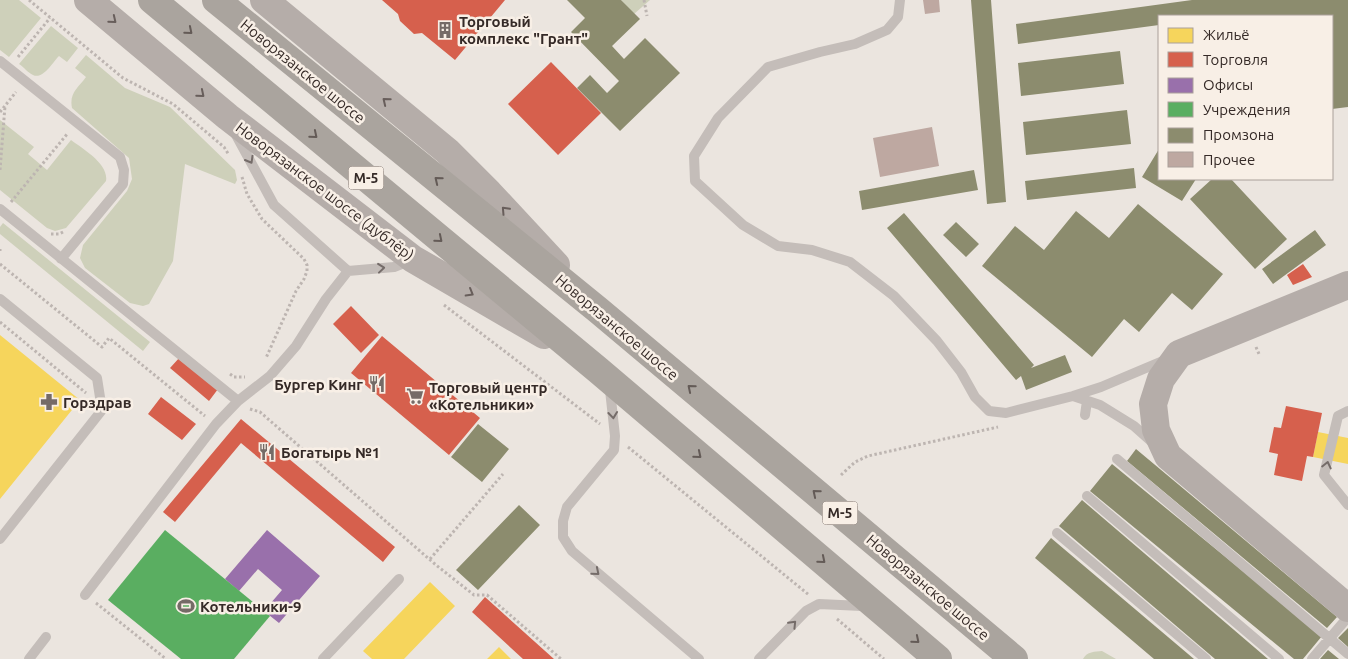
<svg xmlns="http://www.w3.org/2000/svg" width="1348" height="659" font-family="Ubuntu,sans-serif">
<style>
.green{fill:#ced0ba}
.homes{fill:#f6d55c}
.shops{fill:#d6604d}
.offices{fill:#9970ab}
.public{fill:#5aae61}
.industry{fill:#8c8c6e}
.building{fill:#bea8a1}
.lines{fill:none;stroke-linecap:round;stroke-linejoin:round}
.path{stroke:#bdb5b1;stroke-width:3;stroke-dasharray:2.5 2.5;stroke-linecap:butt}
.lane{stroke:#c4bdb9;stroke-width:10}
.secondary{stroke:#b5ada9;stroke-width:28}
.highway{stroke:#aaa49e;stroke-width:28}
.oneway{stroke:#685e5b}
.oneway2{stroke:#645b57}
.oneway3{stroke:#756c69}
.labels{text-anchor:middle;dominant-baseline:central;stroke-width:5;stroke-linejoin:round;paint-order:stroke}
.shield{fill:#f8efe6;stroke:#706560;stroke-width:1}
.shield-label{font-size:14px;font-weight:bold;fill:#352a27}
.poi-label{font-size:15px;font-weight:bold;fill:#352a27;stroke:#f8efe6;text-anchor:start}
.street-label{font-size:15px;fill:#352a27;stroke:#f8efe6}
</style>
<rect width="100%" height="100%" fill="#ebe5df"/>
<path class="green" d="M0,0H19L41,18L9,57L0,50Z
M621,0H650L634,14Z
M51,26L78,48L67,62L59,56C53,62 43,80 33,75C28,73 24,67 19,64Z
M86,55L125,88L170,107L235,170L237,180L235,184L185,164L173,261L149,304L143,306L130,303L85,268L80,258L83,245L127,191L132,179L129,158L72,108C69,93 78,88 86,77L75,68Z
M0,120L34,147L28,154L47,170L71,140C83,149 109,164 106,181L66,228L55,231L47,228L0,190Z
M3,223L150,342L143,351L0,234V227Z
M1102,651L1116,659H1083C1087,651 1095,652 1102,651Z"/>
<path class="homes" d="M0,335L80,400L0,499Z
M1318,432L1348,438V464L1313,457Z
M430,582L455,606L404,659H372L363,651Z
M499,647L511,659H487Z"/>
<path class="shops" d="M382,0H505L455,60L422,33L414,34L400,21L398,14Z
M551,62L601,113L558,155L508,104Z
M1303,264L1312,277L1293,285L1287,275Z
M351,306L379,335L361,353L333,324Z
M382,336L480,418L449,455L351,373Z
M180,357L218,389L209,401L170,368Z
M161,397L196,424L182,440L148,414Z
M1286,406L1322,413L1313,457L1307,456L1302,481L1274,475L1278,454L1269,452L1274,427L1281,428Z
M241,419L395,547L383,562L241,443L175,522L163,512Z
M485,597L554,659H523L472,612Z"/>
<path class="offices" d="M267,530L320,576L279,623L264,611L282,590L258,569L239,591L225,579Z"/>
<path class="public" d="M165,530L270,616L234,659H181L108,600Z"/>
<path class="industry" d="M567,0H621L640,19L612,46L624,59L645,38L680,73L620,131L577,88L590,75L607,93L619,81L571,32L585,18Z
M971,0H991L1006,202L987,204Z
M1192,0H1348V107L1332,109V16H1159V25L1018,44L1016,24Z
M1120,51L1124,84L1021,96L1018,63Z
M1127,110L1131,144L1026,155L1023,122Z
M1159,149V179H1196L1182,201L1142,177Z
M1134,168L1136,188L1027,200L1025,181Z
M974,170L978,190L862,210L859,191Z
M1212,179H1231L1287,239L1255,269L1190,199Z
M1138,204L1223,274L1192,310L1172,293L1139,332L1124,319L1092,357L982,266L1015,226L1044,250L1076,211L1109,238Z
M904,213L1034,365L1031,368L1065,355L1072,372L1026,390L1021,376L1016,380L887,228Z
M956,222L979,244L966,257L943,235Z
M1315,230L1326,245L1273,284L1262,269Z
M478,424L509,449L482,482L451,457Z
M1136,449L1337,617L1327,628L1127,461Z
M1112,464L1322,636L1303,659H1294L1090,491Z
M1082,500L1268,659H1215L1059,526Z
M519,505L540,525L478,590L456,570Z
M1051,538L1194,659H1154L1035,558Z
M1348,628V647L1338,638Z
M1328,650L1339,659H1320Z"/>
<path class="building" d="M923,0H939L940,12L925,14Z
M932,127L939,166L880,177L873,138Z"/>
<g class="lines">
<path class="path" d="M29,0L123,78L173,104L224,147L229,155
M644,0L647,16
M18,57L50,18
M0,112L16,92
M0,170L5,106
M242,177L247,194L262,219L304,259L307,265V271L304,279L296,291L266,358
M11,202L68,133
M51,234H59L65,231
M0,249V251
M0,264L102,347L109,338L205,416
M444,305L600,424
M0,322L86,393
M1256,347L1259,354
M230,374L234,377H245
M250,409L260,412L436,565L474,595H487L561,659
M628,447L809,595
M841,475L855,462L868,456L998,427
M430,559L503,474
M96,603L166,659
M837,619L884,659"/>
<path class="lane" d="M900,0L898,17L887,30L855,44L820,52L768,67L718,118L694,156L695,181L743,225L778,246L812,250L850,262L894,296L937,341L961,372L975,397L989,411L1006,413L1073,396L1101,387L1165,360
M0,61L120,157L124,170L123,184L61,259
M235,133L274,205L348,271
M0,209L238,401
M0,299L97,378L102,410L0,539
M608,387L610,390L615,436L614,450L567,507L563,521V537L572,551L699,659
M1073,396L1100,405L1134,426L1152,442
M1348,411L1338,416L1324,475L1348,505
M1085,415L1087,401
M1117,459L1348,654
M1087,496L1279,659
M1057,533L1206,659
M85,595L216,424L238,401L270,376L296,346L326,299L348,271L394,267L409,261
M29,659L46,637
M323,659L399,579
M759,659L806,611L819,604L862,606L866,608
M1312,659L1348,617"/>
<path class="secondary" d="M88,0L228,117L413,259L544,335
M264,0L447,151L489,193L556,265
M1348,285L1179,354L1161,379L1153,404L1156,430L1168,456L1348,608"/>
<path class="highway" d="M152,0L598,370L938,659
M216,0L598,310L1014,659"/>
</g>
<defs><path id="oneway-chevron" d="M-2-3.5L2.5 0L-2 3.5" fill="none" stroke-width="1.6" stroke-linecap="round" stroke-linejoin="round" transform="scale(1.25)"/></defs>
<g class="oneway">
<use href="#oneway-chevron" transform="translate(113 20) rotate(39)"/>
<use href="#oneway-chevron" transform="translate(201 94) rotate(40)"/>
<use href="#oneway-chevron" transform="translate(386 101) rotate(-141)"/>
<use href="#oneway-chevron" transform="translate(505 210) rotate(-133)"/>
<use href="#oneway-chevron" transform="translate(470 293) rotate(30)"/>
</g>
<g class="oneway2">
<use href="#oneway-chevron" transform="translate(189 31) rotate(40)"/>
<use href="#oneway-chevron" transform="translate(314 135) rotate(40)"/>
<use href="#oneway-chevron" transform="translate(438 180) rotate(-141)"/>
<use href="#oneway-chevron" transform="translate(439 239) rotate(40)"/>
<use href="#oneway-chevron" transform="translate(691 388) rotate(-140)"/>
<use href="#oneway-chevron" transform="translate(698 455) rotate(40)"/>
<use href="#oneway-chevron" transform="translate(816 493) rotate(-140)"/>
<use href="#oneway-chevron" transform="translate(822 560) rotate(40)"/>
<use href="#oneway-chevron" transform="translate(916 640) rotate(40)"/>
</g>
<g class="oneway3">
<use href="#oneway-chevron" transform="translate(250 160) rotate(60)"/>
<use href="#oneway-chevron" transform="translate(381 268) rotate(-6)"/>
<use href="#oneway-chevron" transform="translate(613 415) rotate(84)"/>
<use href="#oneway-chevron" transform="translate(1327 465) rotate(-77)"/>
<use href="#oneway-chevron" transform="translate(596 572) rotate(40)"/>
<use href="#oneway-chevron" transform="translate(793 624) rotate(-46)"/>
</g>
<defs>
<g id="building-bare" transform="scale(1.35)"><path d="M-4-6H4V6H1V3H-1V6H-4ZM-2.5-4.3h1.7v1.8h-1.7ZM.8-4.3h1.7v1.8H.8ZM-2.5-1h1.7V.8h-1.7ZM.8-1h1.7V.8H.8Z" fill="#756b67" stroke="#f8efe6" stroke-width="2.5" paint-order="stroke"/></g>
<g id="restaurant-bare" transform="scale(1.35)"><path d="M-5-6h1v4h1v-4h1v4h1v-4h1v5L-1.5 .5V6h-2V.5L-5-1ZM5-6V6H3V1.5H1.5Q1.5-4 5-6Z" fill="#756b67" stroke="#f8efe6" stroke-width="2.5" paint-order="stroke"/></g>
<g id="supermarket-bare" transform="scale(1.35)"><path d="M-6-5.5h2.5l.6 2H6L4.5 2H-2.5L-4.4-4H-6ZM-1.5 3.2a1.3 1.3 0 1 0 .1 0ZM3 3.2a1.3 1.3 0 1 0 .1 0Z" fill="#756b67" stroke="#f8efe6" stroke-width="2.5" paint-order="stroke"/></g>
<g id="pharmacy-bare" transform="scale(1.35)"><path d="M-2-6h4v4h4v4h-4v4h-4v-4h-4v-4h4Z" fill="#756b67" stroke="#f8efe6" stroke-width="2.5" paint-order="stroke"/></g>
<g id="stadium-bare" transform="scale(1.35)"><path d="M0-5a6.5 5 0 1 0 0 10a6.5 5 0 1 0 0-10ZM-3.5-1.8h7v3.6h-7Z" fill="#756b67" stroke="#f8efe6" stroke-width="2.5" paint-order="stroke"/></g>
</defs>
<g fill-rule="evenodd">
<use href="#building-bare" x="445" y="30"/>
<use href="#restaurant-bare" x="377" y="384"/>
<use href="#supermarket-bare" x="415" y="396"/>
<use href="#pharmacy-bare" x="49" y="402"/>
<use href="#restaurant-bare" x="267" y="452"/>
<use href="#stadium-bare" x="186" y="606"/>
</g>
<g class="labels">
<g class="shield">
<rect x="348.5" y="166.5" width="35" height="23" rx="4"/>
<rect x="822.5" y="501.5" width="35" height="23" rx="4"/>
</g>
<g class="shield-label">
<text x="366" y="178">М-5</text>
<text x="840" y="513">М-5</text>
</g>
<g class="poi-label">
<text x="459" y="21">Торговый<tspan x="459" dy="17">комплекс "Грант"</tspan></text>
<text x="363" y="384" text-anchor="end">Бургер Кинг</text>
<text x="429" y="387">Торговый центр<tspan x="429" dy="17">«Котельники»</tspan></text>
<text x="63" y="402">Горздрав</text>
<text x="281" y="452">Богатырь №1</text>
<text x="200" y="606">Котельники-9</text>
</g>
<g class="street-label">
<text transform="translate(303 71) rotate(39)">Новорязанское шоссе</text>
<text transform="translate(325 191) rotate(37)">Новорязанское шоссе (дублёр)</text>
<text transform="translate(617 327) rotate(40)">Новорязанское шоссе</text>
<text transform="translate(928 587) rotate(40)">Новорязанское шоссе</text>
</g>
</g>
<rect x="1158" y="15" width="175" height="165" fill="#f8efe6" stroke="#aaa09a"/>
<rect x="1168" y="28" width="25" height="15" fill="#f6d55c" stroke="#aaa09a"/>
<text x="1203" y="40" font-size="15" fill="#352a27">Жильё</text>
<rect x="1168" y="52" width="25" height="15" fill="#d6604d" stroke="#aaa09a"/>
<text x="1203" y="65" font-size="15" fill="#352a27">Торговля</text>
<rect x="1168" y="78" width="25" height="15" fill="#9970ab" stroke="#aaa09a"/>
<text x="1203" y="90" font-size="15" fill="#352a27">Офисы</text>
<rect x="1168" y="102" width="25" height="15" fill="#5aae61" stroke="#aaa09a"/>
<text x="1203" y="115" font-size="15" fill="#352a27">Учреждения</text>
<rect x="1168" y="128" width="25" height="15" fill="#8c8c6e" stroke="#aaa09a"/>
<text x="1203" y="140" font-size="15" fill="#352a27">Промзона</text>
<rect x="1168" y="152" width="25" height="15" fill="#bea8a1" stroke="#aaa09a"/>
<text x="1203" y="165" font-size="15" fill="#352a27">Прочее</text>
</svg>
